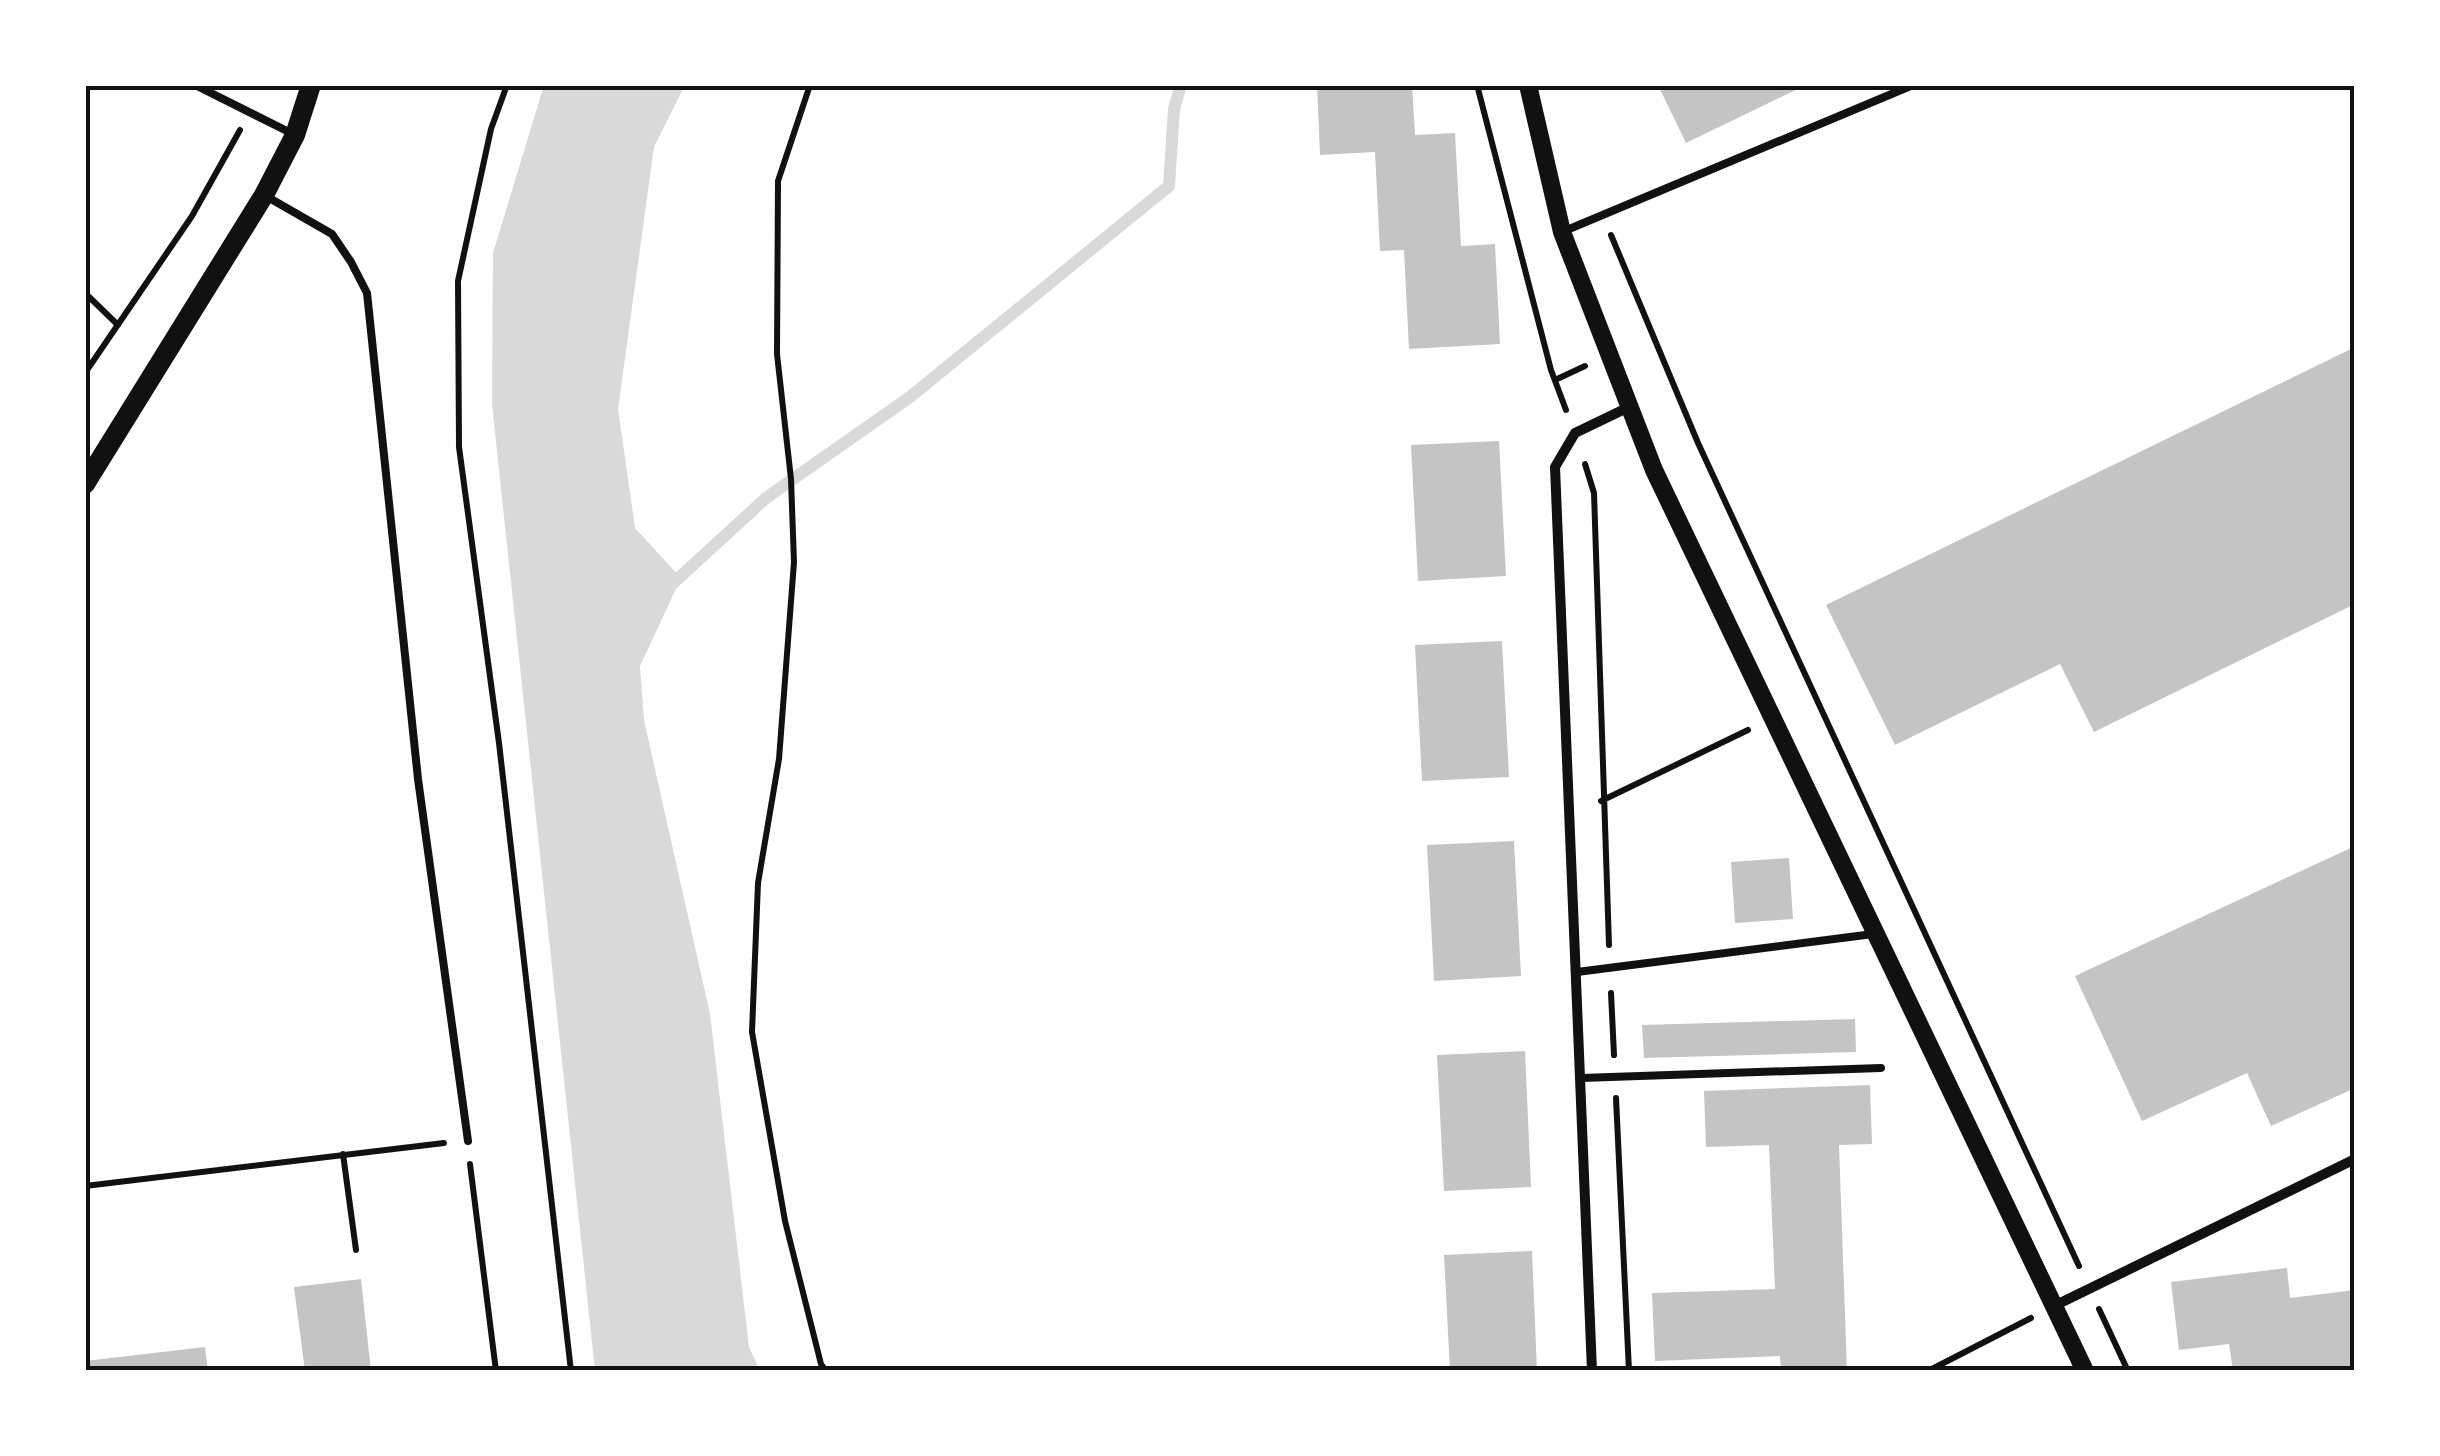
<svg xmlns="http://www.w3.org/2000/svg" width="2440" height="1456" font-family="'Exo 2',sans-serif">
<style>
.water{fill:#d9d9d9}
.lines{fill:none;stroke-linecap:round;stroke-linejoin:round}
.stream{stroke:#d9d9d9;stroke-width:12}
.building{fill:#c4c4c4}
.path{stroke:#111;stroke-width:6}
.service{stroke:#111;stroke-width:8}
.minor{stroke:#111;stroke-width:10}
.tertiary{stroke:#111;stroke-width:18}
.secondary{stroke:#111;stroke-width:20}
.neatline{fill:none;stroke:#111;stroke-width:4}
</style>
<rect width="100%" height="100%" fill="#fff"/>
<path class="water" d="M544,85H685L654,147L618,409L635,528L681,578L640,666L644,720L710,1014L749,1347L760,1371H595L492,404L493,253Z"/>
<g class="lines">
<path class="stream" d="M670,586L766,498L910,397L1169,186L1174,109L1181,85"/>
</g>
<path class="building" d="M1317,85H1412L1415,135L1455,133L1461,246L1495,244L1500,344L1409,349L1404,250L1380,251L1375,152L1320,155Z
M1658,85H1806L1686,143Z
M2355,347V604L2094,732L2060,664L1895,745L1826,605Z
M1499,441L1506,576L1418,581L1411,445Z
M1502,641L1509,777L1422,781L1415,645Z
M1514,841L1521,976L1434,981L1427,845Z
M2355,846V1088L2271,1126L2247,1073L2142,1121L2075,976Z
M1789,858L1793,919L1735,923L1731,862Z
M1855,1019L1856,1052L1644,1058L1642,1025Z
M1525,1051L1531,1187L1444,1191L1437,1055Z
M1870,1085L1872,1144L1839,1145L1847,1371H1781L1780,1356L1655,1361L1652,1293L1775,1289L1769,1145L1706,1147L1704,1091Z
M1532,1251L1537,1371H1450L1444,1255Z
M2287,1268L2290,1298L2355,1290V1371H2233L2229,1344L2179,1350L2171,1282Z
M361,1279L371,1371H305L294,1287Z
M205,1347L208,1371H85V1361Z"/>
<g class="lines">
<path class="path" d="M507,85L491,129L458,281L459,447L499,743L571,1371
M810,85L778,181L777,354L791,479L794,562L779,759L758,883L752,1032L785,1221L821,1364L826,1371
M1477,85L1551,370L1566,410
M1611,235L1698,443L2079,1266
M85,293L118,325
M85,373L192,216L240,130
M1555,380L1585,366
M1585,464L1594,493L1609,945
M1601,801L1748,730
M1611,993L1614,1055
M1616,1098L1629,1371
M343,1154L356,1250
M470,1164L496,1371
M85,1186L444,1143
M2099,1309L2128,1371
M1928,1371L2031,1318"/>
<path class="service" d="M195,85L291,133
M264,195L332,234L351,262L367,293L418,779L468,1141
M1562,232L1913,85
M1577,972L1873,934
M1581,1078L1881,1068"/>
<path class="minor" d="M2054,1306L2355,1159
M1592,1371L1555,467L1575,433L1629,407"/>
<path class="tertiary" d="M1528,85L1562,232L1654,470L2085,1371"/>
<path class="secondary" d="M85,484L264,195L295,135L311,85"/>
</g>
<rect width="2440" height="1456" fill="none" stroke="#ffffff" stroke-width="175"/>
<rect x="88" y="88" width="2264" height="1280" class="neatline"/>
</svg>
